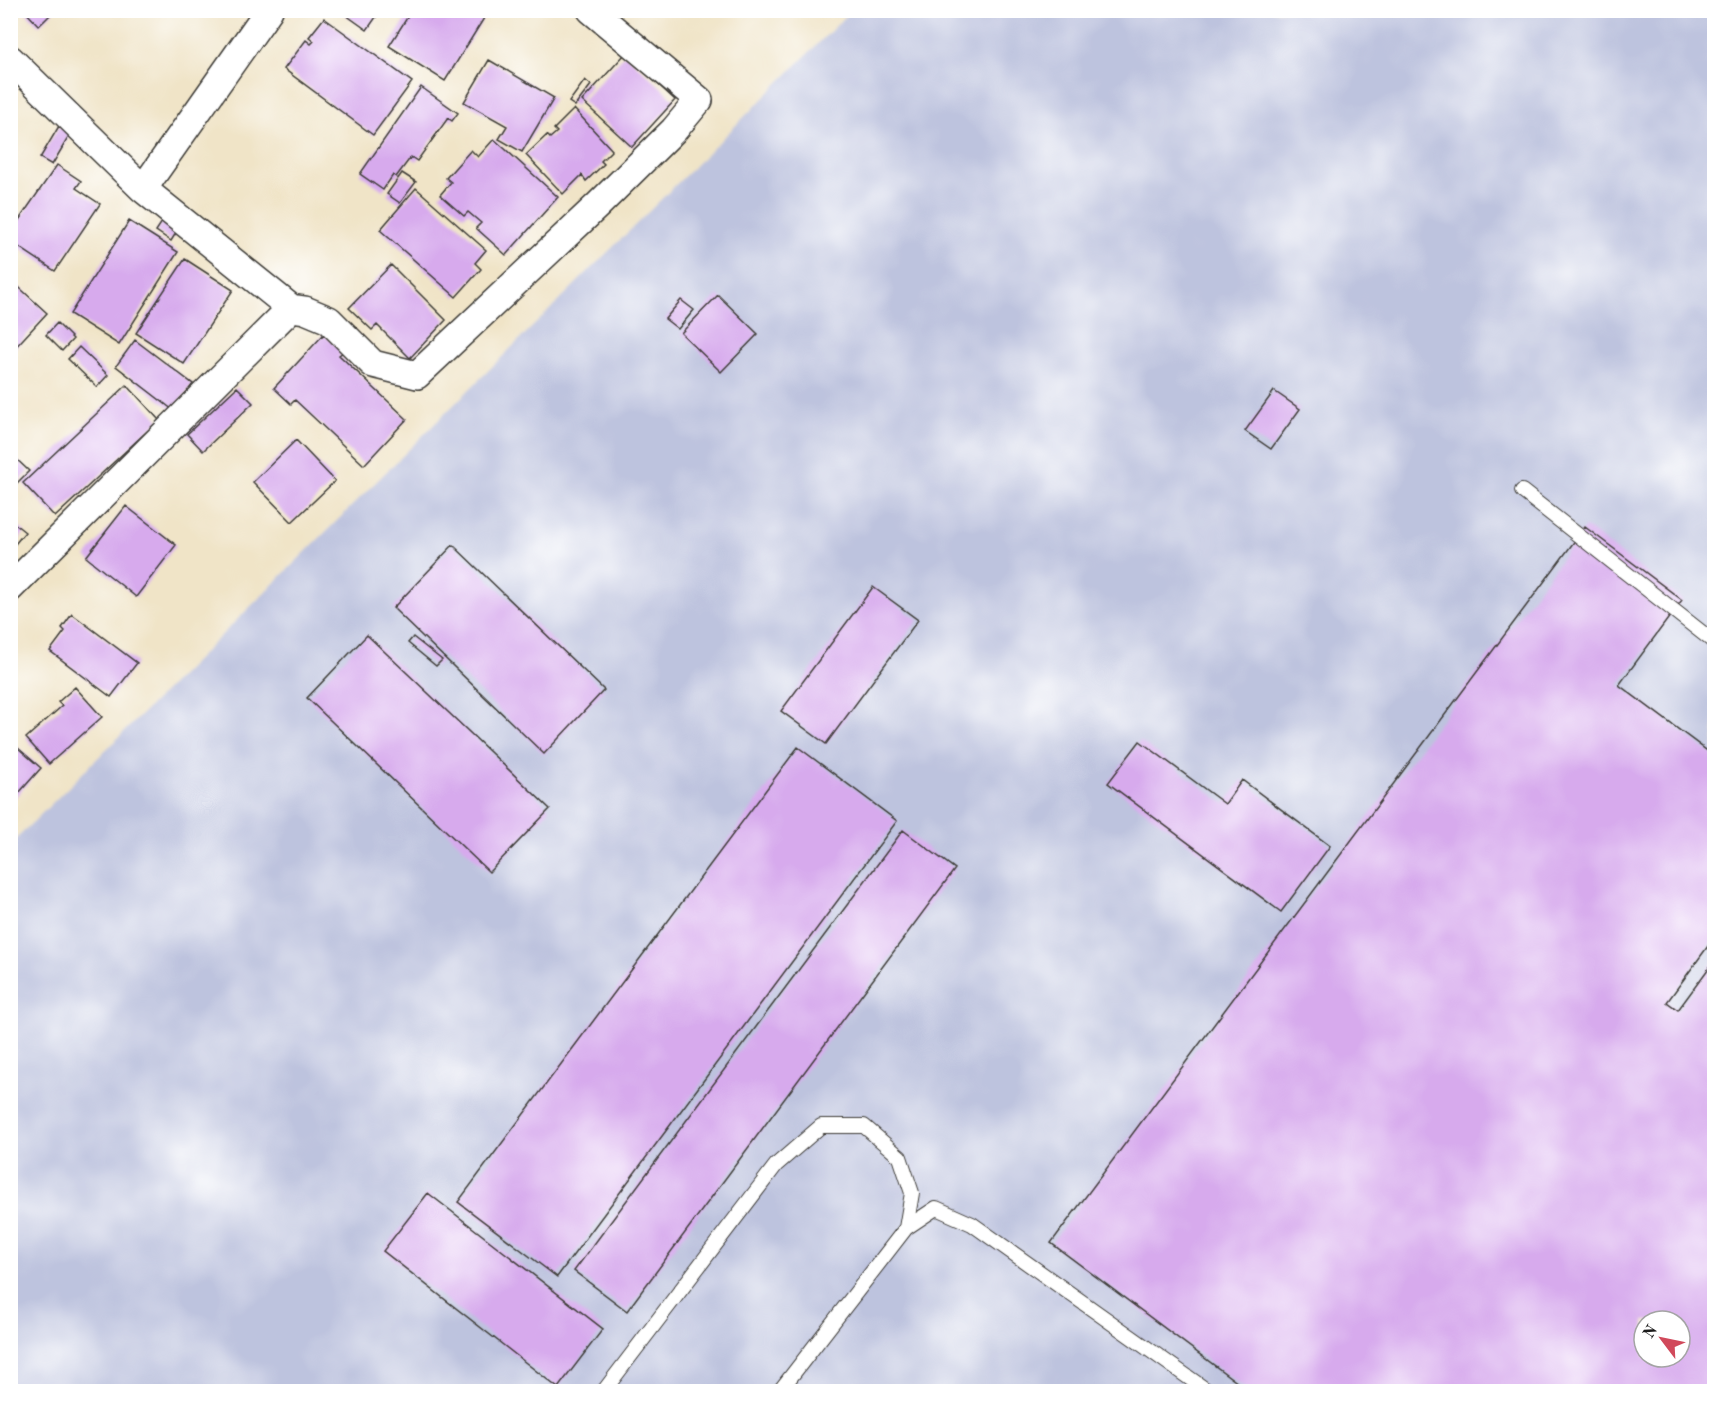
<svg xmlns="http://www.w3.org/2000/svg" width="1725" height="1402" font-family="'Old Standard TT',serif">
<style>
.industrial{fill:#bdc3de;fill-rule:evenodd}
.building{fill:#d7aaed;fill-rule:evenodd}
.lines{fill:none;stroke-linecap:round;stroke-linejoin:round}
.lane-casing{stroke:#3c3a36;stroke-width:16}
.street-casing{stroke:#3c3a36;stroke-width:30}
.lane{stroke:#fff;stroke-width:14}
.street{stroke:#fff;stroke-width:27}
</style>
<rect width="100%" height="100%" fill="#fff"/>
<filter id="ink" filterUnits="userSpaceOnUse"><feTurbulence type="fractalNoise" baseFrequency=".0167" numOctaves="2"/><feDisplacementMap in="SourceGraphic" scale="12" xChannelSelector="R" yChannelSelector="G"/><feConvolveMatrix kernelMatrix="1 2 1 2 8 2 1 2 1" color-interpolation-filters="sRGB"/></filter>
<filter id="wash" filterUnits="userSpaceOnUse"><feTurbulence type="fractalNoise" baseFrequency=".008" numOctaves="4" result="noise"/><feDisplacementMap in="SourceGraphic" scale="24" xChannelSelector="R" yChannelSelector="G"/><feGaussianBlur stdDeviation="1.35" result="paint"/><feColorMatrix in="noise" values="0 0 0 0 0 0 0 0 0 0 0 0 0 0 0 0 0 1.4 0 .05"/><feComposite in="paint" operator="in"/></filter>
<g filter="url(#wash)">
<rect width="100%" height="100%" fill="#f0e4c7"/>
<path class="industrial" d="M851,11H1714V1391L11,1392V844ZM1644,1321H1680V1357H1644Z"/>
<g id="blocks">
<path class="building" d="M24,10H55L39,26Z
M339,10H381L367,30Z
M412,10H489L445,81L389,46Z
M324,18L412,82L373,135L284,69L306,40L311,44L314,41L309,37Z
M625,54L675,100L632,147L582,101Z
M489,60L554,98L522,152L499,139L507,126L464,102Z
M585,80L591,85L575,106L569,102Z
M421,87L458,113L452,121L448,118L417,161L411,157L396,177L393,175L383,190L360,174Z
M574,109L612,150L601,161L604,164L586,181L582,175L563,194L526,155L547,135L550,138L557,132L554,129Z
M59,126L71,133L52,165L40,158Z
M494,139L558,197L506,255L476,228L481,223L468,212L464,216L440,195L451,182L446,178L471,150L478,157Z
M57,165L81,181L76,188L100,204L55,271L10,241V233Z
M402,173L416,182L400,203L387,194Z
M416,188L486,250L475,263L481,269L456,297L380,230Z
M166,216L181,225L171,241L156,231Z
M129,221L178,252L119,345L70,314Z
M185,259L233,290L184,364L136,333Z
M391,265L446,320L410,358L377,325L372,330L349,308Z
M10,279L47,313L12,351L10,349Z
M718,295L758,334L721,372L681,333Z
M681,300L694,310L678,329L665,319Z
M57,323L73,339L62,351L46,335Z
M324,334L343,352L339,355L407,419L364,465L295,400L291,404L274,388Z
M135,340L193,384L173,410L116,366Z
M79,347L108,375L97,387L68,359Z
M127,385L159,420L55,517L23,483Z
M237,387L253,403L203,451L187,434Z
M1274,391L1300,409L1271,449L1245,431Z
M296,440L335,481L292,522L253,482Z
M10,453L29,471L10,490Z
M126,506L176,545L136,597L86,557Z
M10,520L25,532L10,550Z
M1585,527L1682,600L1619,685L1714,756V938L1667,1002L1678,1010L1714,961V1392H1250L1051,1243ZM1644,1321H1680V1357H1644Z
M453,545L604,690L544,754L393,608Z
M873,587L918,620L826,744L781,711Z
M72,614L137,663L111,697L50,651L65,631L62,628Z
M367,635L550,809L489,872L307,698Z
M413,637L442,660L436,666L408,643Z
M75,687L102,717L49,764L26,738L62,706L58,702Z
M10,741L41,768L10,803Z
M1140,741L1225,804L1242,780L1330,846L1281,912L1108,783Z
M798,747L897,821L557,1277L458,1202Z
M903,830L955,869L627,1311L574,1271Z
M428,1193L603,1329L558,1388L383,1251Z"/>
</g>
</g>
<g filter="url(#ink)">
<use href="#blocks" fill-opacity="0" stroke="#3c3a36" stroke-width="1.5"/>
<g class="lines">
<g class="lane-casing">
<path id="lane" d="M1522,491L1714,642
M603,1392L776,1165L821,1126H864L900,1157L912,1193L906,1228
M779,1392L906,1228L936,1208L972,1224L1209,1392"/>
</g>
<g class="street-casing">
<path id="street" d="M10,59L143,189L291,308L305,310L329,320L373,364L417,375L597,206L674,130L699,100L591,10
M143,189L269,10
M10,588L291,308"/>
</g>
<use href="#lane" class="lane"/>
<use href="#street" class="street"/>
</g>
</g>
<rect width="1725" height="1402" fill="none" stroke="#fff" stroke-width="36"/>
<g transform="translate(1662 1339) rotate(302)"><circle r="28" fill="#ffffff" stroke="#a4a4a4" stroke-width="1.5"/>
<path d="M0-4.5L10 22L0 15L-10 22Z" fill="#d1495b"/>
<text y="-9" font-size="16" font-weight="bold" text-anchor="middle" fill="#1c1c1c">N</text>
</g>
</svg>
